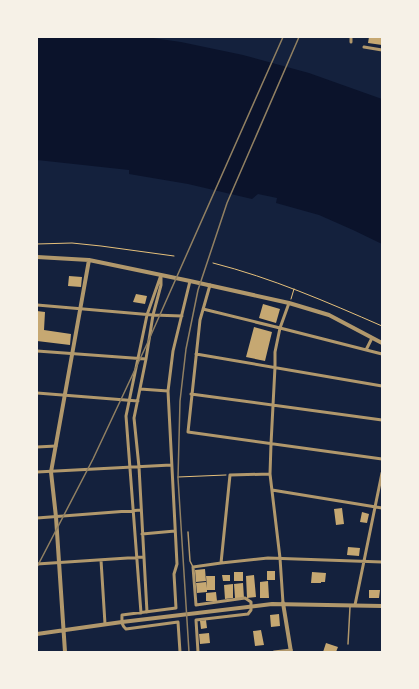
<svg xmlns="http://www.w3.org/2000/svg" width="419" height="689" font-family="'DejaVu Sans',sans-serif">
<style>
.water{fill:#0b132b}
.building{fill:#c6a872}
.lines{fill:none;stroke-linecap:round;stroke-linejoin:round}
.path{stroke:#e5c07b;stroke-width:1}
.service{stroke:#b1986c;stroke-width:1.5}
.minor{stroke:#b1986c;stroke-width:3}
.tertiary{stroke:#b1986c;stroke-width:4}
.rail{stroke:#918062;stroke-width:1.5}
</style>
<rect width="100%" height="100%" fill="#14213d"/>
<path class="water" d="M37,37H146L181,42L243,55L309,73L382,99V244L353,230L319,215L276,203L277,198L258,194L252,199L188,184L129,174V170L37,160Z"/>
<path class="building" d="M369,37H382V45L368,43Z
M69,276L82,277L81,287L68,286Z
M136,294L147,296L145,304L133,302Z
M263,304L280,309L276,323L259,318Z
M37,311L45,312L44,330L71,334L70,345L37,341Z
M254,327L272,332L265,361L246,357Z
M342,508L344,524L336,525L334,509Z
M362,512L369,514L367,523L360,522Z
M348,547L360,548L359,556L347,555Z
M205,569L206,581L196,582L195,570Z
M267,571H275V580H267Z
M234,572H243V581H234Z
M312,572L326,573L325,582H321V583H311Z
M222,575H230V581H223Z
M254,575L256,597L247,598L246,576Z
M206,576H215V590H207V592L197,593L196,583L206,582L207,588Z
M268,581L269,598H260V582Z
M243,583L244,598H235L234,584Z
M233,584V598L225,599L224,585Z
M369,590H380L379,598H369Z
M216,592L217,601H206V593Z
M279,614L280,626L271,627L270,615Z
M206,620L207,628L201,629L200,621Z
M261,630L264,645L255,646L253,631Z
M209,633L210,643L200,644L199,634Z
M326,643L338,647L336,652H323Z"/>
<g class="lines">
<path class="path" d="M37,244L72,243L101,246L174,256
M213,263C272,278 327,302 382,326
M291,299L294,289
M178,477L226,475"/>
<path class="service" d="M188,532L190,561L193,567
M348,644L350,607"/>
<path class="minor" d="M351,42V37
M364,47L382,50
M210,285L200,320L188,432L382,459
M37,305L153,315L182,316
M203,309L280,328L382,354
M366,350L372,338
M37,351L146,359
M196,354L382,386
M140,389L168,391
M37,393L138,401
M191,394L382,420
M37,447L56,446
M37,472L171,465
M270,474L230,475L221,563L268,558L382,562
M272,490L382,508
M37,518L141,510
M142,534L175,531
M101,560L105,624
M37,564L143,557
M283,603L280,558L270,474L271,444L275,367V352L280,328L289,303
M355,605L382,473
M147,612L139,467L134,418L146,359L153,315L161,285V277
M141,613L126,416L147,315L161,275
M180,652L178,622L126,629C121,625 122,621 122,615L176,608L174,574L177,564L168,391L173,351L190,281
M198,652L196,620L248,614L251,610V602L245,598L196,605L193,567L221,563
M274,652L291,650"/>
<path class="tertiary" d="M37,257L89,260L190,281L289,303L329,315L382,343
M283,603L291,652
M37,634L122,622L272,604L382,606
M65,652L56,517L51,472L89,260"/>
<path class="rail" d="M37,567L93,459L147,344L283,37
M189,652L178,478L180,401L186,349L198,290L227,203L299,37"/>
</g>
<rect width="419" height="689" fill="none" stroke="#f6f1e7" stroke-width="76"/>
</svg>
